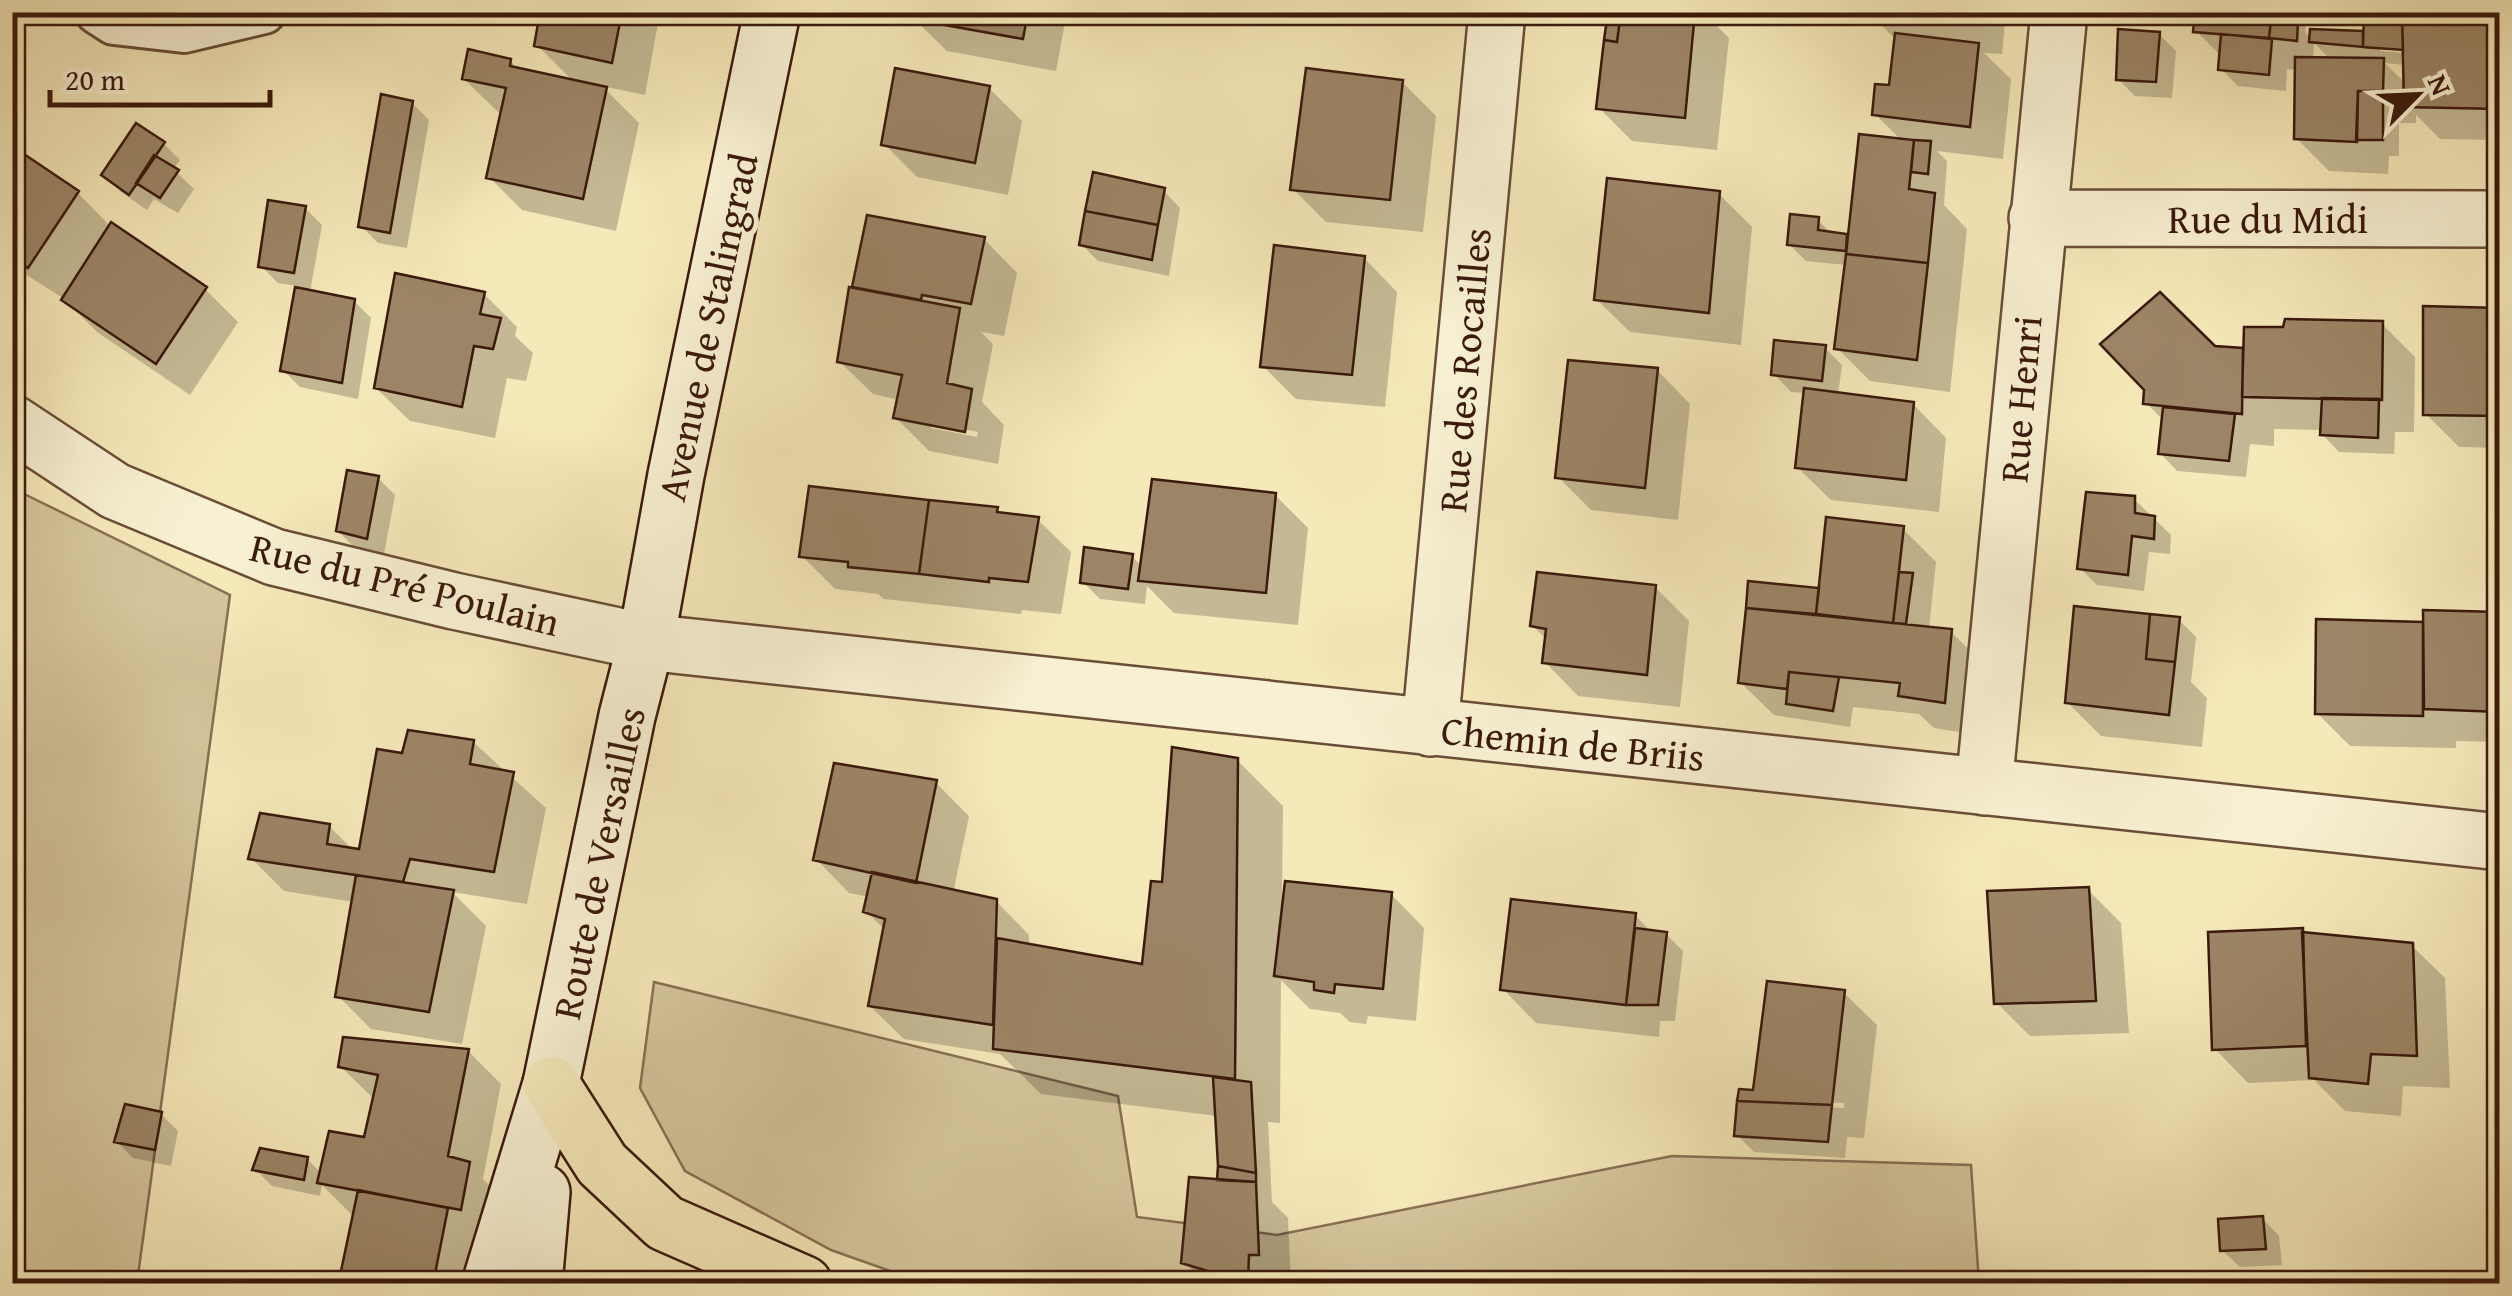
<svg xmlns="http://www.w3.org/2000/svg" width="2512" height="1296" font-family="'Gentium Book Plus',serif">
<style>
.green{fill:#d5c59c;stroke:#886f54;stroke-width:2.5}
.shadow{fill:#0003;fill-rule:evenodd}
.building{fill:#9c8566;stroke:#3b190c;stroke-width:2.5}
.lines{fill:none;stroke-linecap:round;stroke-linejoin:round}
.lane-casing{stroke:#6a4d37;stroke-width:48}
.street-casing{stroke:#6a4d37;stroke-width:60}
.secondary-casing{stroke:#3b190c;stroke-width:60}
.primary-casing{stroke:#3b190c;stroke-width:60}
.lane{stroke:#f8f0d2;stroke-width:42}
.street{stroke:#f8f0d2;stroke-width:55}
.secondary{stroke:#f8f0d2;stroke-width:55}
.primary{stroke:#f5e8b9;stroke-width:55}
.labels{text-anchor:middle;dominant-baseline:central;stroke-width:10;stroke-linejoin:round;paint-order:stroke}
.street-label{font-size:40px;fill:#3b190c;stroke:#f8f0d2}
</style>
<rect width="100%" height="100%" fill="#f5e8b9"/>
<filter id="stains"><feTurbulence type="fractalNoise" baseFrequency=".002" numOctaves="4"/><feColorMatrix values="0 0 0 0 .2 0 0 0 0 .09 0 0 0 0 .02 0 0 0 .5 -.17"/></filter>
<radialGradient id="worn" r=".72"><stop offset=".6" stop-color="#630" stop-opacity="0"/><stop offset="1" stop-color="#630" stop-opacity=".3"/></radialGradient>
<path class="green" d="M12,488L230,595L137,1283H13Z
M654,982L1118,1096L1137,1217L1277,1235L1672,1156L1971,1165L1979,1283H924L831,1250L685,1171L640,1088Z"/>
<path class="shadow" d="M543,12H660L645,95L602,86L639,123L616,231L522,210L489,177L503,113L498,112L464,79L510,61L519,70L574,82L537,45Z
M915,12H1067L1056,71L947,51L913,18Z
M1610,12H1703L1729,38L1717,150L1632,141L1599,108Z
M1869,12H2006L2002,54L1984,53L2011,79L2003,159L1937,151L1947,161L1944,205L1967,229L1950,392L1870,381L1837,348L1846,265L1806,261L1789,244L1818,220L1832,234L1850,239L1902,141L1875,114L1891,88L1896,40Z
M2198,12H2307L2305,32L2312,40V31L2366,33L2500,12V140L2440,139L2416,115V123H2399V156H2389L2388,174L2329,171L2296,138L2297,70L2287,69L2286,91L2238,86L2221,69L2222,57L2196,31ZM2314,43L2331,60H2313ZM2380,46L2416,49L2415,54L2380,51ZM2385,63L2406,65V84Z
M2159,34L2176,51L2172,98L2135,96L2118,79Z
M1402,82L1436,116L1423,232L1326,222L1293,189Z
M989,88L1022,121L1008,195L917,177L884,144Z
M412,103L429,120L407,248L378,243L361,226Z
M163,143L180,160L173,169L194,189L178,213L154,199L147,210L121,192L104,175Z
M12,149L78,193L111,227L205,289L238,322L190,395L97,332L63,298L12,266Z
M1163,190L1180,208L1169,276L1098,261L1081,244Z
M1719,194L1752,227L1741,345L1630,332L1596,299Z
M305,208L322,225L310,292L354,301L371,318L358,399L300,387L283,370L298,286L278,283L261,266Z
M869,218L984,239L1017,273L1004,336L981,332L993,344L982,402L1004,425L998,464L929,451L895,417L899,400L873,394L839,361ZM931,423L978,432L977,437L931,428Z
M1364,258L1397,292L1385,407L1296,399L1263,366Z
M484,294L517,327L515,336L533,353L526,381L507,378L495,438L410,421L376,388Z
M2500,311V448L2459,447L2426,414Z
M2382,324L2415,357L2414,432H2395L2394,454L2339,452L2322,434V430L2274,429V446L2250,444L2246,477L2177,471L2160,453L2164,421L2146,403L2214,348L2245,351Z
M1825,348L1842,365L1838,395L1913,404L1946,438L1939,512L1831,500L1797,467L1806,393L1791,392L1774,374Z
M1657,370L1690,404L1678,520L1591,510L1558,477Z
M378,478L395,495L384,554L355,548L338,531Z
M1275,495L1308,528L1298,625L1174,613L1147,586L1145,604L1100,599L1083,582L1132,556L1142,567Z
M2134,499L2171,535L2170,554L2149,552L2144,591L2097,585L2080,568Z
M997,510L1002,515L1037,519L1071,552L1061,614L1022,610L1021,614L884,599L878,594L835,589L802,556Z
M1903,529L1936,562L1929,629L1951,632L1985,665L1977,735L1934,728L1919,714L1853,707L1850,727L1774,715L1740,682L1751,583L1821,591Z
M1655,587L1689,621L1680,707L1578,696L1545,662L1547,640L1532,625Z
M2500,614V742L2456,741V748L2350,746L2317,713L2318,622L2425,625Z
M2179,620L2196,637L2191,682L2207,698L2202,747L2101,736L2067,702Z
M473,742L546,808L527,904L452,892L486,926L462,1044L371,1029L338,996L354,902L284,891L251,858L329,826L354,851L361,852Z
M1237,760L1283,806L1282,896L1391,894L1424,928L1416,1021L1368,1016L1366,1024L1350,1022L1340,1013L1310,1009L1281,980L1280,1123L1268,1122L1272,1202L1288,1218L1291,1284H1206L1184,1262L1220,1182L1217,1116L1041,1094L1000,1054L904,1039L870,1006L885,930L866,911L869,897L849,893L816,859L936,783L969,816L953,893L996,901L1029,935V946L1145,967L1164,884Z
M2088,890L2121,923L2129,1033L2030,1036L1997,1003Z
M1635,915L1652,933L1666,934L1683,951L1675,1021H1660L1659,1037L1536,1023L1503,989Z
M2302,930L2307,935L2411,945L2445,978L2450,1088L2403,1086L2401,1116L2345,1111L2314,1080L2248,1083L2215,1049Z
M1843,992L1877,1025L1864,1138L1847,1137L1845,1158L1754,1152L1737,1135L1755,1093ZM1788,1101L1844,1103V1108L1788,1106Z
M468,1051L501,1084L483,1179L502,1198L472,1284H358L344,1270L353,1216L322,1185L320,1196L272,1186L255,1169L307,1159L322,1174L365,1140L375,1100L340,1066Z
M161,1114L178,1131L171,1166L133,1158L116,1141Z
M2262,1218L2279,1236L2282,1265L2240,1267L2222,1250Z"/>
<path class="building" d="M540,12H622L612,63L534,46Z
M912,12H1028L1023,39L911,19Z
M1608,12H1621L1617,42L1604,40Z
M1621,12H1695L1685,118L1596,109L1604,40L1617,42Z
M1879,12H1970L1969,22Z
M2195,12H2272L2269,38L2193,32Z
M2364,12H2402L2403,50L2363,47Z
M2402,12H2500V109L2404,107Z
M2271,19L2298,22L2297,41L2269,38Z
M2118,29L2160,32L2156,82L2116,80Z
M2310,29L2363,31V47L2309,42Z
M1895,33L1979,43L1970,127L1872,115L1875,84L1889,85Z
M2221,34L2272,39L2269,75L2218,70Z
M468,49L511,59L510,66L607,87L583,199L486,178L506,88L462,79Z
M2295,57L2384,58L2383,91H2358L2357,142L2294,139Z
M895,68L990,86L975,163L881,145Z
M1306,68L1403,80L1390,200L1290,190Z
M2358,91H2383V140H2356Z
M381,94L413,101L390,233L358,227Z
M136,123L165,142L129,195L101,175Z
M1859,134L1914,140L1909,189L1935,193L1928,263L1846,254Z
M1914,140L1931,141L1928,174L1911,172Z
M12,146L79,191L28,268L12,258Z
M154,155L179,170L160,198L136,183Z
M1093,172L1165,188L1158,225L1085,211Z
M1607,178L1720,191L1709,313L1594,300Z
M268,200L306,206L294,273L258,267Z
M1085,211L1158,225L1152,260L1079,245Z
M1790,214L1819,217L1818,230L1847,234L1846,251L1787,245Z
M867,215L985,237L971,304L922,295L921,300L852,287Z
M111,222L207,287L156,364L61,300Z
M1274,245L1365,256L1352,375L1260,367Z
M1846,254L1928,263L1917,360L1834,349Z
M395,273L485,292L480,314L501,318L493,349L474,346L462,407L374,388Z
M295,287L355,299L342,383L280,371Z
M849,287L960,308L947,383L972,389L965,432L893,418L902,375L837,362Z
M2160,292L2215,346L2243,348L2242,414L2143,404L2144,390L2100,344Z
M2423,306L2500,308V416L2423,415Z
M2285,319L2383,321L2382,400L2242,397L2244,327H2283Z
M1774,340L1826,345L1822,381L1771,375Z
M1568,360L1658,368L1645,488L1555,478Z
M1804,388L1914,402L1906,480L1795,468Z
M2322,398L2379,399L2378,438L2320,435Z
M2163,407L2235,414L2229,461L2158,454Z
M347,470L379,476L367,539L336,531Z
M1152,479L1276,493L1266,593L1138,581Z
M809,486L929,500L919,574L848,567V562L799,557Z
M2086,492L2135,496V513L2155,516L2154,539L2132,536L2128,575L2077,569Z
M929,500L998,507L997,512L1039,517L1028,582L989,578V582L919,574Z
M1826,517L1904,526L1893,623L1816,614Z
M1084,547L1133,554L1128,589L1080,583Z
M1537,572L1656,585L1647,675L1542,663L1546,629L1530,626Z
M1899,572L1913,573L1906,624L1893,623Z
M1748,581L1819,588L1816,614L1746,608Z
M2074,606L2150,614L2146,659L2175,662L2169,715L2065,703Z
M1746,608L1952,629L1945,703L1898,696L1900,683L1789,672L1787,689L1738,683Z
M2423,610L2500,612V712L2424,709Z
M2150,614L2180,617L2175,662L2146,659Z
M2316,619L2423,622V716L2315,714Z
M1789,672L1839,677L1833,711L1786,704Z
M408,730L474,740L470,764L514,772L494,872L410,859L403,882L248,859L260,813L330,824L327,844L359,849L377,749L402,753Z
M1172,747L1238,758L1235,1079L993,1049L997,938L1142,964L1151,881L1162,882Z
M834,763L937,780L916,883L813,860Z
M872,872L997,899L993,1025L868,1006L885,919L863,912Z
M356,875L454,890L429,1012L335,997Z
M1285,881L1392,892L1383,989L1335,984L1334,993L1314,990V982L1274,976Z
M2089,887L2096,1001L1994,1004L1987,891Z
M1511,899L1636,913L1626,1005L1500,990Z
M1635,928L1667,932L1658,1005H1626Z
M2303,928L2306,1046L2212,1050L2208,932Z
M2302,932L2413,943L2417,1056L2371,1054L2368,1084L2309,1078Z
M1767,981L1845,990L1832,1105L1737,1101L1739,1089L1753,1090Z
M343,1037L469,1049L448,1156L470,1162L461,1210L317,1183L329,1131L364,1137L378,1075L338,1067Z
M1213,1077L1251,1082L1256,1173L1218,1166Z
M1737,1101L1832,1105L1828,1142L1734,1136Z
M125,1104L162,1112L155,1150L114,1142Z
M260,1148L308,1157L304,1180L252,1170Z
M1218,1166L1256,1173V1182L1217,1180Z
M1189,1177L1256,1182L1259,1255H1249L1248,1283L1181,1263Z
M358,1190L448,1208L433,1284H401L341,1271Z
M2263,1216L2266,1249L2220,1251L2218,1219Z"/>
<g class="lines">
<g class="lane-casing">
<path id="lane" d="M97,12L114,23L184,31L264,12"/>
</g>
<g class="street-casing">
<path id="street" d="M2037,218L2500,219
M12,423L115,491L274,557L454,601L646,642L2500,842
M1430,728L1497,12
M1984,787L2059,12"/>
</g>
<g class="secondary-casing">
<path id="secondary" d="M490,1284L551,1084L627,716L646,642L676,475L772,12
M534,1284L542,1192"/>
</g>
<g class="primary-casing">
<path id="primary" d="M551,1084L602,1164L665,1223L804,1284"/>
</g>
<use href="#lane" class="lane"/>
<use href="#street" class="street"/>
<use href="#secondary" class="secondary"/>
<use href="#primary" class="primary"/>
</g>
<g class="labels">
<g class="street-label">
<text x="2268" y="218">Rue du Midi</text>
<text transform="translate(707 327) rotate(-78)">Avenue de Stalingrad</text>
<text transform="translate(1464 370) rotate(-85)">Rue des Rocailles</text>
<text transform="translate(2020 399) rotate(-85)">Rue Henri</text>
<text transform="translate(405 584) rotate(14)">Rue du Pré Poulain</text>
<text transform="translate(1573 743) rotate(6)">Chemin de Briis</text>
<text transform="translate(598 863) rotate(-78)">Route de Versailles</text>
</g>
</g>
<rect width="2512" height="1296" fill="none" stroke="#f5e8b9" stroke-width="50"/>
<rect x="15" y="15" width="2482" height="1266" fill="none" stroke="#3b190c" stroke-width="5"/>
<rect x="25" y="25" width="2462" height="1246" fill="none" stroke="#3b190c" stroke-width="2.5"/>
<g transform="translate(2417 95) rotate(66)" stroke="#f8f0d2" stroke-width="8" paint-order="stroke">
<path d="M0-8L18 38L0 25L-18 38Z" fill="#3b190c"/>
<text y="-15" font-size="28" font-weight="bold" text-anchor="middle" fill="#3b190c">N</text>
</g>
<path d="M50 90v15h220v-15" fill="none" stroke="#3b190c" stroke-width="5"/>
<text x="65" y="90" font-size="30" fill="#3b190c" stroke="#f8f0d2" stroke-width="8" paint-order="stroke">20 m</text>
<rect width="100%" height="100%" filter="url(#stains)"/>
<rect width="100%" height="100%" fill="url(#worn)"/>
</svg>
